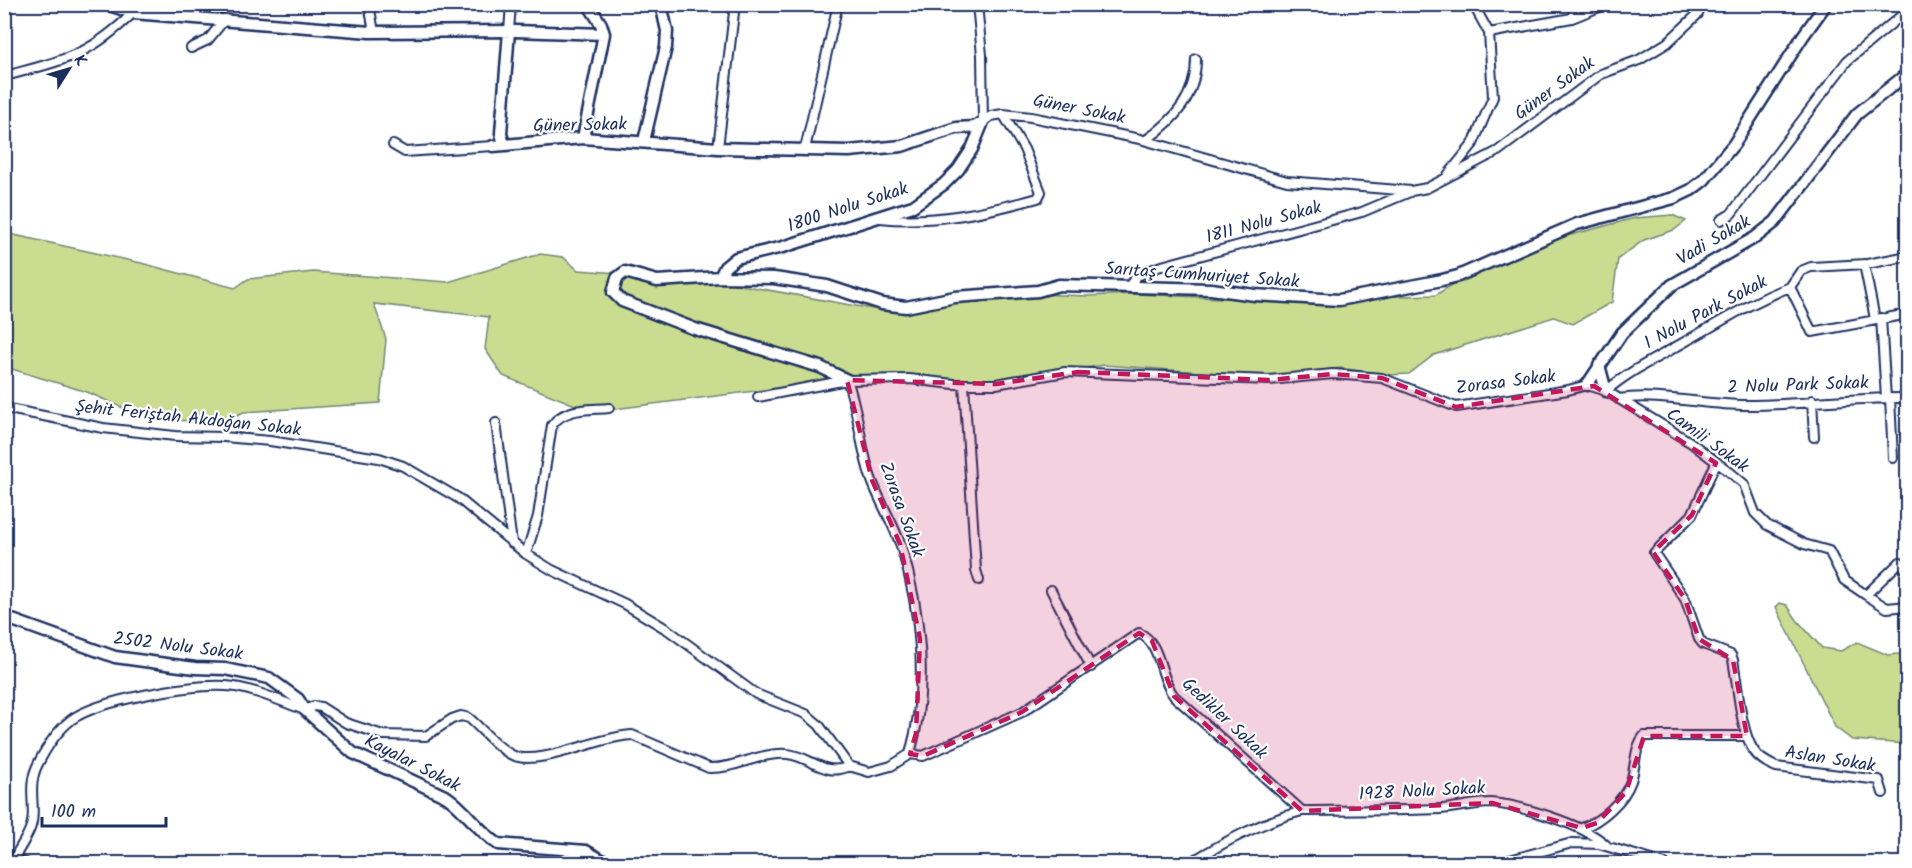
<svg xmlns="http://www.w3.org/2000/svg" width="1912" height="868" font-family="Kalam,sans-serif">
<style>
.green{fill:#cadc90;stroke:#728677;stroke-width:1.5}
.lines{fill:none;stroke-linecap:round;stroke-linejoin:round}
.street-casing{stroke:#1b2f5e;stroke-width:12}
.secondary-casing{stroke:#1b2f5e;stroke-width:15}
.street{stroke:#fff;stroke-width:8}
.secondary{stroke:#fff;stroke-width:10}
.marked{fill:#c2185b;fill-opacity:0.2;stroke:#c2185b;stroke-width:4.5;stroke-dasharray:12 8;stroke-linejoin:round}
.labels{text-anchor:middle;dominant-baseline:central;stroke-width:4.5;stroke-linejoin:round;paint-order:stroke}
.street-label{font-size:18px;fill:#1b2f5e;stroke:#fff}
</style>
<rect width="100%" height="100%" fill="#fff"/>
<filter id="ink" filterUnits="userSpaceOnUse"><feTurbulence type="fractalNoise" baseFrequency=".0167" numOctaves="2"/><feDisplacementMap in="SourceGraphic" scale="12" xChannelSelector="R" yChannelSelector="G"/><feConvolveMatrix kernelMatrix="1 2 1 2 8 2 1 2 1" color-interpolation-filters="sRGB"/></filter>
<g filter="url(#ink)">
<path class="green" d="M1672,215L1686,221L1674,230L1644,240L1618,259L1612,302L1573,324L1554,317L1434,355L1409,374L1386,375L1340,368L1268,377L1104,365L976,385L871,380L786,387L606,410L585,409L503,376L485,349L489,317L374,304L386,339L380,403L244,412L219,423L146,418L87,392L5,367V233L141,263L235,288L248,279L313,272L448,282L540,254L563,257L578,270L713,280L889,312L918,311L961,298L1008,293L1087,296L1134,294L1263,300L1436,295L1499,254L1635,218Z
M1780,603L1787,605L1797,620L1822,648L1841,651L1857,642L1888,655L1907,653V744L1852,740L1835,727L1776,607Z"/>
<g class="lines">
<g class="street-casing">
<path id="street" d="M369,4L374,32
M977,4L982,55L983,122
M1572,18L1607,4
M509,31L511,4
M1489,33L1572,18L1574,11L1572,4
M191,48L208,40L225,19
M13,74C68,59 91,54 133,13
M983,122L991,116L1003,114L1031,117L1140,139L1287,181L1411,191L1427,188L1498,151L1601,74L1639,60L1667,43L1698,14L1702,4
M1146,140C1175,120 1196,96 1196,59
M393,145L405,152L493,146
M718,148L735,4
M805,149L838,4
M1448,175L1473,144L1493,97L1489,33L1473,4
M880,218C933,224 987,212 1038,198L1041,192L1024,149L1003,114
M1721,220L1731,214L1847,61L1908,10
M1864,264L1875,319
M1128,287L1137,276L1158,267L1362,212L1410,192
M1790,287L1801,271L1811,267L1867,264L1908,256
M1881,318L1886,398
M964,384L976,570L979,580
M1606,391C1632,369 1659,357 1688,340C1724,320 1751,302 1790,287L1812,332L1908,314
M758,397L847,380L909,379L954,384H996L1065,372L1269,380L1333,374L1382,378L1456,407L1568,390L1587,385L1606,391L1690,442L1731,473L1744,484L1755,513L1767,525L1804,544L1829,551L1844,580L1866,595L1887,608L1908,606
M1890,398L1893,458
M1618,399C1660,393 1704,405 1746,405C1800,405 1854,397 1908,398
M1812,400L1814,437
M4,408L103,428L175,436L224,437L270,441L379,458L403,466L458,498L526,554L552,570L625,604L668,630L756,694L806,714L819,725L849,766L869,772L891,766L910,754C929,687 921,611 901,546C893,522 879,501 871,478C860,446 859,412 847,380
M496,423L512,543
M1716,463L1692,515L1654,553L1685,599L1699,639L1703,644L1731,655L1733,660C1738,685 1740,731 1754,751C1759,759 1768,763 1776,767L1879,780L1883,793
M526,554L538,516L552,425C565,407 589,410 609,408
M1051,590L1091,667
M1866,595L1900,562L1908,572
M910,754L923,756L1022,712L1139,633C1162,643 1159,678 1174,696L1302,811C1261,822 1224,842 1188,864
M1302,811C1348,810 1395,811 1441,809C1457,808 1475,803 1491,803C1521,805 1585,825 1606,845
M1582,828C1601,821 1624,801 1631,781C1636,766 1634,748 1644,736H1747
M14,859C19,848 28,837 31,826C37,809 26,787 38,764C46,748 57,731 71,720C97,700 192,684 226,686C249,687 283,702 305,710L314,706L321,707L346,723L383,735L426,736L452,719L461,716L469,718C482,729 497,748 512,755C538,768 603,735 632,735L709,768C736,769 759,752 787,754C811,756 824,778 849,766
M4,862L14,859L28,864
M43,864H47
M1495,864L1572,843L1599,844L1665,864"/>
</g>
<g class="secondary-casing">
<path id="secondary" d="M106,4L133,13L370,32L515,31L604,34L583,138
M588,4L601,24L604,34
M644,141L666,47L667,31L661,4
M504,145L501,133L509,31
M493,146L583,138L718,148L849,151L902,146L956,128L974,127L983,122
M720,277L725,267L736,258L783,247L913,206L944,184L958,170L972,149L983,122
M1599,365L1606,391
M847,380L820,367L695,329L622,301L613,292L617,278L625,272L657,281L720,277L774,278L827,286L882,304L906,307L955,297L1038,291L1059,285L1211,289L1255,295L1339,300L1442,280L1458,276L1577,224L1674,198L1691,190L1704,180L1734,144L1803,36L1826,4
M1587,385L1622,333L1672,285L1756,237L1775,222L1857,114L1908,73
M4,617L115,657L195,668L225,669L269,678L298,699L305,710L353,753L447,797C466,810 478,831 498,844L586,851L609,864"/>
</g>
<use href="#street" class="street"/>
<use href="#secondary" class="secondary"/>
</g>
</g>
<path class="marked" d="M1078,372L1269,380L1333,374L1382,378L1456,407L1594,386L1716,463L1692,515L1653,552L1685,599L1699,639L1733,660L1747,736H1644L1626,792L1597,823L1582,828L1492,803L1302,811L1174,696L1152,641L1139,633L1022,712L923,756L910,754L916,733L920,639L900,544L872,480L847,380L996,384Z"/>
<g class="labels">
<g class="street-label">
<text transform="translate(1555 89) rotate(-36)">Güner Sokak</text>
<text transform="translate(1079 110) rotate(11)">Güner Sokak</text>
<text transform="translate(580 126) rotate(-1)">Güner Sokak</text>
<text transform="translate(848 208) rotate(-18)">1800 Nolu Sokak</text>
<text transform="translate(1264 223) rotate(-15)">1811 Nolu Sokak</text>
<text transform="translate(1714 241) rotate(-30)">Vadi Sokak</text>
<text transform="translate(1202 276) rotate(4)">Sarıtaş Cumhuriyet Sokak</text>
<text transform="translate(1706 313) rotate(-28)">1 Nolu Park Sokak</text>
<text transform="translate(1506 383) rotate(-7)">Zorasa Sokak</text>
<text transform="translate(1798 386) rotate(-2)">2 Nolu Park Sokak</text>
<text transform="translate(188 419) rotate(6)">Şehit Feriştah Akdoğan Sokak</text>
<text transform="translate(1707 441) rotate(36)">Camili Sokak</text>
<text transform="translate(901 510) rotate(70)">Zorasa Sokak</text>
<text transform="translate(178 647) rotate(7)">2502 Nolu Sokak</text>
<text transform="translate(1224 719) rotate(43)">Gedikler Sokak</text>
<text transform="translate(1830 760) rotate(9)">Aslan Sokak</text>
<text transform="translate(412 764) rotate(27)">Kayalar Sokak</text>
<text transform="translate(1422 792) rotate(-3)">1928 Nolu Sokak</text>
</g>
</g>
<rect width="1912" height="868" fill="none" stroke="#fff" stroke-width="24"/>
<rect x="12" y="12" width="1888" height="844" fill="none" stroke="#1b2f5e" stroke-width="2" filter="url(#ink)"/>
<g transform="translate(69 69) rotate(53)" stroke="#ffffff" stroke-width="4.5" paint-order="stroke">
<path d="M0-4.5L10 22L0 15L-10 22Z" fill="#1b2f5e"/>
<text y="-9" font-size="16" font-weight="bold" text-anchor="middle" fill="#1b2f5e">K</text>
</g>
<path d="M42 817v9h124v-9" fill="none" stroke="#1b2f5e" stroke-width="3"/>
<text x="51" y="817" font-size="18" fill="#1b2f5e" stroke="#ffffff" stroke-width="4.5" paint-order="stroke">100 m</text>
</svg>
